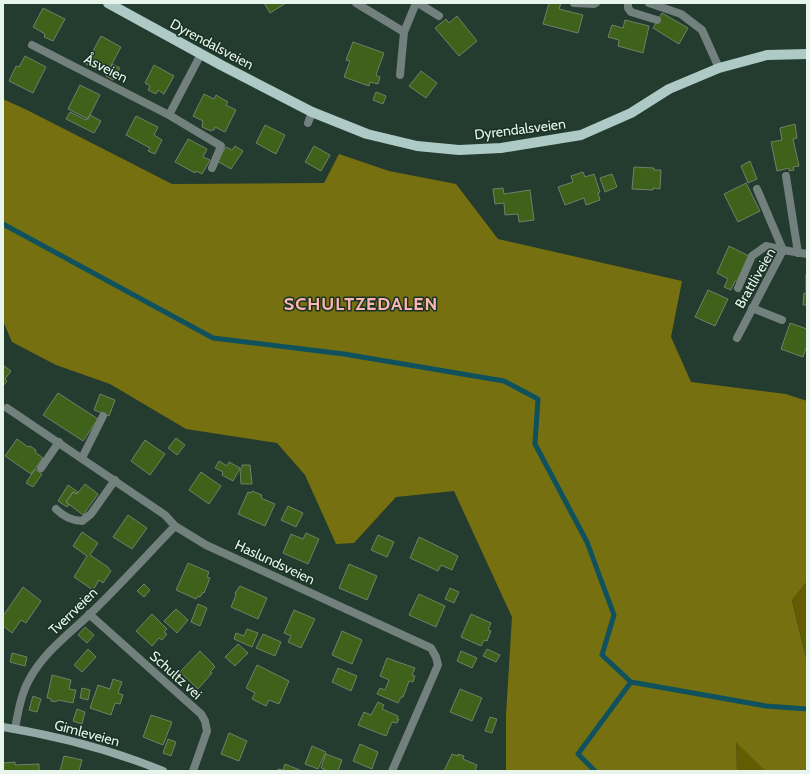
<svg xmlns="http://www.w3.org/2000/svg" width="810" height="774" font-family="Cabin,sans-serif">
<style>
.green{fill:#635c00}
.forest{fill:#777010}
.lines{fill:none;stroke-linecap:round;stroke-linejoin:round}
.stream{stroke:#10515e;stroke-width:5}
.building{fill:#3f621a;stroke:#727f68}
.lane{stroke:#72807e;stroke-width:8}
.street{stroke:#72807e;stroke-width:8}
.secondary{stroke:#94aaa7;stroke-width:8}
.primary{stroke:#adcac6;stroke-width:10}
.labels{text-anchor:middle;dominant-baseline:central;stroke-width:3;stroke-linejoin:round;paint-order:stroke}
.street-label{font-size:14px;fill:#e7f5ec;stroke:#1a3125}
.district-label{font-size:18px;font-weight:bold;letter-spacing:1px;fill:#fab5b2;stroke:#1a3125}
</style>
<rect width="100%" height="100%" fill="#243b2f"/>
<path class="green" d="M807,581V662L792,599Z
M736,741L765,771H737Z"/>
<path class="forest" d="M3,99L27,110L172,184L324,183L339,154L389,171L456,184L498,239L682,281L671,337L691,382L786,394L807,401V581L792,600L807,662V771H765L736,742L737,771H506V715L512,617L454,491L396,497L354,543L336,544L305,475L277,443L186,429L110,384L56,365L12,342L3,321Z"/>
<g class="lines">
<path class="stream" d="M3,224L213,338L344,354L504,381L538,399L535,444L587,542L614,615L602,655L631,682L578,754L595,771
M631,682L766,706L807,709"/>
</g>
<path class="building" d="M264,3H286L270,13Z
M549,3H561L559,9L583,15L578,33L543,24Z
M43,8L65,19L53,41L44,37L45,34L33,27Z
M662,13L688,28L679,44L653,28Z
M457,16L477,41L459,56L435,28L446,19L449,23Z
M625,20L649,26L643,53L618,46L619,40L608,37L612,25L623,28Z
M101,36L121,47L108,71L100,67L95,69L86,64Z
M353,42L384,53L376,75L380,77L378,84L370,82L369,86L344,77L350,61L346,60Z
M25,56L46,67L33,93L9,81L16,66L19,67Z
M112,64L120,68L113,80L106,76Z
M154,65L174,76L164,94L158,90L156,94L148,90L150,86L145,83Z
M421,71L437,83L426,98L409,86Z
M80,85L100,95L88,119L68,109Z
M376,92L386,96L383,104L373,100Z
M204,94L214,99L216,95L228,102L226,105L236,110L225,132L215,127L214,130H212L211,131L202,127L203,121L193,116Z
M70,112L86,120L90,115L101,121L94,133L66,119Z
M136,116L158,127L154,135L162,140L155,154L148,151L150,148L126,135Z
M795,124L797,138L793,139L799,166L793,167L794,170L789,171V168L777,171L771,142L782,140L780,128Z
M265,125L285,135L276,154L256,143Z
M188,139L207,149L203,157L210,160L202,174L196,171L195,173L175,162Z
M235,146L243,151L231,169L217,161L226,147L232,150Z
M314,146L330,155L321,171L305,162Z
M750,161L757,179L748,183L741,166Z
M634,167L654,168V170H661L660,189L653,188V190L632,189Z
M583,172L585,177L594,174L600,192L598,193L600,200L586,205L584,198L565,205L558,187L573,182L571,176Z
M612,174L617,187L605,192L600,178Z
M746,183L760,211L738,222L724,194Z
M503,188L504,194L530,190L534,220L519,222L518,214L505,215L504,203L495,204L493,189Z
M729,246L749,256L737,282L735,281L731,290L724,287L728,279L717,273Z
M806,274L807,275V305H803L804,293L806,294Z
M708,290L728,299L715,326L695,317Z
M790,323L807,329V345L803,357L781,349Z
M3,365L11,371L5,379L7,381L3,386Z
M58,393L98,419L83,441L43,415Z
M100,394L115,400L109,416L94,410Z
M176,438L185,445L177,455L168,448Z
M17,439L28,447L30,446L36,450L35,452L43,458L31,474L5,456Z
M145,440L165,454L150,475L131,461Z
M219,461L227,466L229,462L240,468L233,481L222,475L223,472L215,468Z
M242,465H250L252,484H241L240,469L242,468Z
M35,469L42,474L33,487L26,483Z
M201,472L221,486L209,504L189,490Z
M85,484L98,494L83,515L66,502L73,492L77,494Z
M68,485L78,492L77,494L73,492L66,502L69,505L67,507L58,501Z
M252,491L262,495L261,498L275,504L265,526L238,514L248,492L251,493Z
M288,506L303,513L296,527L281,520Z
M128,515L147,528L132,549L113,537Z
M82,532L98,543L90,555L108,567V568L111,571L103,583L99,580L93,590L74,577L87,556L73,546Z
M306,533L319,539L308,564L283,553L291,534L303,539Z
M378,535L394,542L387,557L371,550Z
M419,537L458,556L452,570L441,565L438,571L410,558Z
M188,563L209,572L207,577L210,578L204,593L203,592L200,597L198,596L196,599L176,590Z
M349,564L377,576L367,600L339,588Z
M144,584L150,590L144,597L137,591Z
M240,586L267,598L258,619L231,607L236,595L235,593Z
M23,587L41,601L26,623L21,620L12,633L3,626V616Z
M450,588L459,592L454,603L445,599Z
M419,594L445,606L436,627L409,615Z
M198,604L207,608L200,626L191,622Z
M176,609L188,620L177,633L164,621Z
M294,610L315,619L301,648L288,642L291,636L284,633Z
M152,614L167,629L164,632L167,634L162,640L159,638L152,646L136,631Z
M471,614L491,623L488,630L491,631L487,641L484,640L481,646L461,637Z
M85,627L94,635L87,643L78,635Z
M247,629L258,633L252,647L234,639L236,633L244,636Z
M342,631L362,640L352,664L332,655Z
M263,634L281,642L275,656L256,648Z
M238,644L248,653L235,666L225,657Z
M88,649L96,657L82,672L74,665Z
M487,649L500,655L496,662L483,656Z
M200,651L213,664V665L215,667L210,672L212,673L198,689L180,672Z
M461,651L477,658L472,668L457,661Z
M12,653L27,657L25,666L10,662Z
M387,658L415,668L412,675L415,676L413,682L409,681L403,697H401L398,703L377,694L380,688L385,690L389,680L380,676Z
M257,665L289,681L279,704L269,700L266,706L252,699L255,693L246,688Z
M338,668L357,676L351,691L332,682Z
M52,675L71,680L69,689L76,690L73,703L58,700L56,702L51,701L50,698H47Z
M113,679L122,682L118,693L123,695L120,704L115,703L111,715L90,708L98,685L110,689Z
M82,688L90,690L88,700L80,698Z
M460,689L482,698L472,721L450,712Z
M33,696L41,699L37,712L29,710Z
M378,702L384,705L382,709L398,716L397,719H399L397,723L392,722L386,736L358,725L364,712L371,715Z
M77,709L85,712L82,724L73,721Z
M151,715L172,722L163,745L143,737Z
M490,717L497,719L492,733L485,731Z
M229,733L247,741L239,761L221,754Z
M168,739L176,742L171,756L163,753Z
M360,744L378,752L372,769L353,761Z
M312,746L326,752L318,769L305,764Z
M326,754L342,760L338,771H328L321,768Z
M452,754L458,756V754L464,756L463,759L477,765L475,771H444Z
M64,756L82,760L79,771H60Z
M15,762V765L39,764V771H3V763Z
M285,764L302,771H277L278,769L283,770Z"/>
<g class="lines">
<path class="lane" d="M356,3L404,32L416,3
M418,3L439,16
M574,3L594,4L596,3
M628,3V8L631,12L657,20
M400,75L404,32
M308,123L312,112
M786,176L798,253
M757,189L783,250
M738,288L752,256L766,246L783,250
M752,308L782,320
M82,458L103,416
M41,468L59,442
M56,509C64,517 71,520 82,521L91,514L115,480"/>
<path class="street" d="M649,3L681,14L702,30L719,68
M32,45L169,115L201,54
M169,115L221,146L212,168
M737,338L783,250L807,254
M7,408L165,515L175,526L206,545L431,648L436,657L438,665L392,771
M89,614L201,714L205,721L207,731L193,771
M15,729C18,713 21,694 29,680C43,653 69,634 91,613C120,585 147,555 175,526"/>
<path class="secondary" d="M3,727C58,736 112,750 163,771"/>
<path class="primary" d="M108,3L221,65L312,112L367,134L417,146L459,150L501,148L581,135L631,113L669,89L719,68L767,55L807,54"/>
</g>
<g class="labels">
<g class="street-label">
<text transform="translate(212 44) rotate(28)">Dyrendalsveien</text>
<text transform="translate(106 68) rotate(27)">Åsveien</text>
<text transform="translate(520 129) rotate(-7)">Dyrendalsveien</text>
<text transform="translate(755 278) rotate(-60)">Brattliveien</text>
<text transform="translate(275 562) rotate(25)">Haslundsveien</text>
<text transform="translate(73 611) rotate(-44)">Tverrveien</text>
<text transform="translate(176 675) rotate(42)">Schultz vei</text>
<text transform="translate(87 733) rotate(15)">Gimleveien</text>
</g>
<g class="district-label">
<text x="361" y="304">SCHULTZEDALEN</text>
</g>
</g>
<rect width="810" height="774" fill="none" stroke="#e7f5ec" stroke-width="8"/>
</svg>
